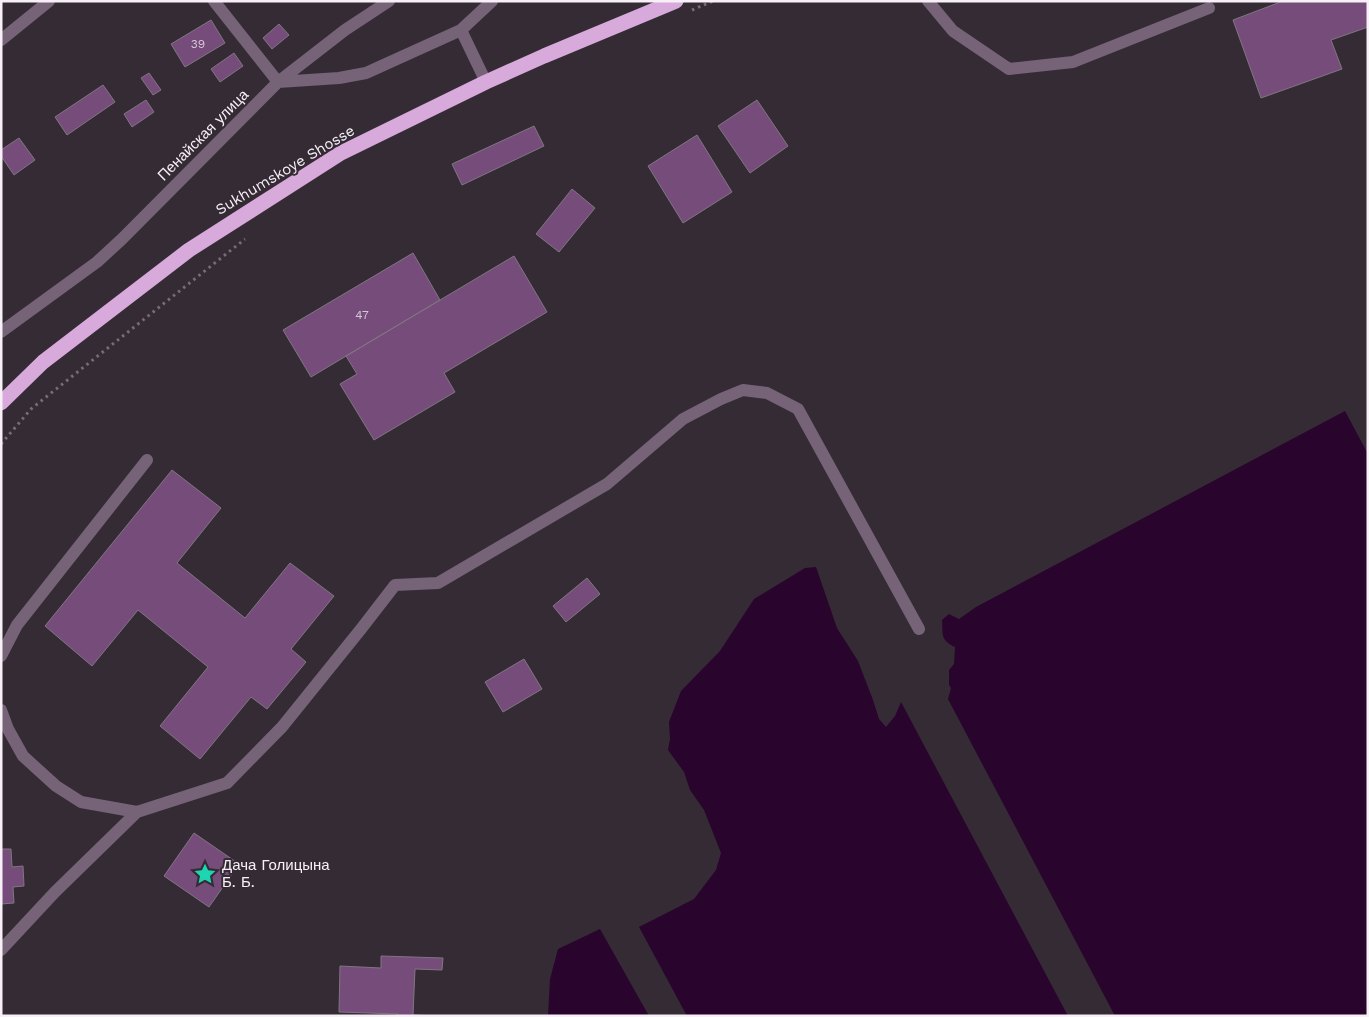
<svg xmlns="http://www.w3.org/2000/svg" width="1369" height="1017" font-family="'Work Sans',sans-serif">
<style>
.water{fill:#29042d}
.building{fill:#764d7a;stroke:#817582}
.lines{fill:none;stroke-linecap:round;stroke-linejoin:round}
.path{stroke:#766d76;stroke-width:3;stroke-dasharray:2.5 4;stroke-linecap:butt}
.lane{stroke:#766377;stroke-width:12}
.street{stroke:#766377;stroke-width:12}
.highway{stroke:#d8a9db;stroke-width:15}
.labels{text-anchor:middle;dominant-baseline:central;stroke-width:4;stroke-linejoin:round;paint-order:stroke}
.number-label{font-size:12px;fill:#d7c7d8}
.street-label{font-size:15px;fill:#f7f0f7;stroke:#352b35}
.poi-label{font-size:15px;fill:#f7f0f7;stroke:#352b35;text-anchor:start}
</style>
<rect width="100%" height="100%" fill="#352b35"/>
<path class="water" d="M1345,411L1368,454V1016H1115L948,699L951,688L949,685V670L954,664L955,647C940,640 943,634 942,620L949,614L959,619L976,607Z
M816,567L837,628L858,661L873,700L879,719L886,727L895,716L901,702L1068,1016H687L639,927L694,899L716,870L721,853L704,810L690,790L684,772L668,750L670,739L669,722L681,691L720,651L754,599L805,568Z
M600,929L649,1016H548L550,979L558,949Z"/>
<path class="building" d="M1283,1H1368V27L1331,40L1342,69L1261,98L1233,20Z
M211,20L225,43L185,67L171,44Z
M279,24L289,35L272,49L263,38Z
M234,53L243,66L220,82L211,69Z
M149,73L161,90L153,95L141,78Z
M103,85L115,102L67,135L55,117Z
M146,100L154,112L132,127L124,114Z
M757,100L788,146L750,173L718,126Z
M534,126L544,146L462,185L452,164Z
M697,135L732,192L683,223L648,166Z
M19,138L35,160L14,175L1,156V150Z
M572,189L595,208L559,252L536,234Z
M413,253L440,300L311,377L283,330Z
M514,256L547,312L444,373L455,392L374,440L340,384L357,374L346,356Z
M172,470L221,508L177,563L245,618L290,563L334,596L291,649L306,662L267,709L251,697L200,759L160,726L208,667L138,610L92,666L45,626Z
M587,578L600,594L566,622L553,606Z
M524,659L542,689L503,712L485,682Z
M194,833L239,864L209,907L164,876Z
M1,849H11L12,867L23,866L24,886L13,887L14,903L1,904Z
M381,956L443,958L442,970L415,969L413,1015L438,1016H397L398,1014L339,1012L340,966L381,968Z"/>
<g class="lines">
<path class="path" d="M692,10L713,1
M1,444L31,409L245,239"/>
<path class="lane" d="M928,1L953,31L1009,69L1073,62L1209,8
M1,656L17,625L147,460
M1,710L8,729L23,756L56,786L81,802L137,812L227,783L282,727L361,629L395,585L438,583L607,484L683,419L721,399L743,390L767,393L798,409L919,629
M1,950L55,892L137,812"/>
<path class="street" d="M214,1L278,82L345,30L389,1
M461,30L492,1
M1,40L49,1
M1,332L97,262L122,239L278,82L339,78L366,73L461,30L486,82"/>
<path class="highway" d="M1,403L43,362L189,250L341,153L486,82L544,56L676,1"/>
</g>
<defs>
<g id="sight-bare" transform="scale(1.725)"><path d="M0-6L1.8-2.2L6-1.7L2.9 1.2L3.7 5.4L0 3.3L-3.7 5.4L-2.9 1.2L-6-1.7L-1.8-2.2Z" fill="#1ed5b1" stroke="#352b35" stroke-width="2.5" paint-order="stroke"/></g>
</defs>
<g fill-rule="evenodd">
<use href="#sight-bare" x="205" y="874"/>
</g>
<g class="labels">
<g class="number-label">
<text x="198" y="44">39</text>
<text x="362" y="315">47</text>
</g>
<g class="street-label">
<text transform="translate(203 135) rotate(-45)">Пенайская улица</text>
<text transform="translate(285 170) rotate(-31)">Sukhumskoye Shosse</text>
</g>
<g class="poi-label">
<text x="222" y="865">Дача Голицына<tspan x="222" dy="17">Б. Б.</tspan></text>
</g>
</g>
<rect width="1369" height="1017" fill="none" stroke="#f7f0f7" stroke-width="5"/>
</svg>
